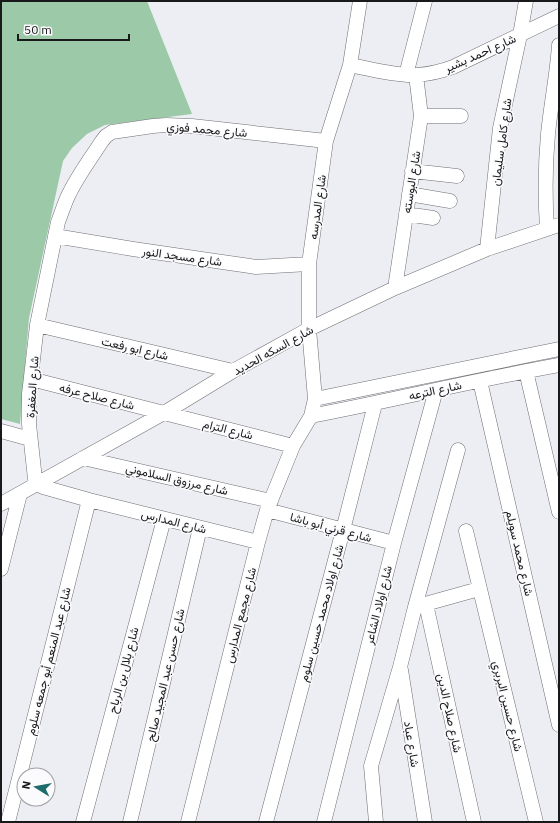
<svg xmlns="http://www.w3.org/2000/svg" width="560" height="823" font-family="'IBM Plex Sans',Vazirmatn,sans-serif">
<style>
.green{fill:#9cc9a7}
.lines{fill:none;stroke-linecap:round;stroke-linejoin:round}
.street-casing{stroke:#6e6f74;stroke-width:15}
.street{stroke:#fff;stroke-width:14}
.labels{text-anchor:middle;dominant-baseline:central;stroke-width:3;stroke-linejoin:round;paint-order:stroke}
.street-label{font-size:12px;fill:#19191b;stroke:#fbfbfe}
</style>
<rect width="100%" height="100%" fill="#edeef3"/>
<path class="green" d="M1,1H147L192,114L105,125L87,134L72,148L63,161L29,318L20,424L1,419Z"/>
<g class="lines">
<g class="street-casing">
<path id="street" d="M350,65C372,69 395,76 417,75C430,74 442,71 453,67L559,16
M406,75L425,1
M421,116H461
M412,171L457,176
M409,194L450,201
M406,214L433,218
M547,229C545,197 545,166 548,134C551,104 557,75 559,45
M55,236L133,249L250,266L256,267L309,264
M487,249L500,128L520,35L526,1
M395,288L421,116L416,75
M37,325L233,371
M526,371L559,512
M31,379L293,446
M480,381L559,725
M315,399L559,349
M311,416C394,400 476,380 559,365
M1,431L30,439
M83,458L271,501
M1,504L164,413L233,371L309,329L395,288L487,249L559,225
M267,510L394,543
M466,531L536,822
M258,542L89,500L43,487L38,484L35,479L29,424V394L37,325L58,222C62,212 65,201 70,192C79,174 91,158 102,141L106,136L112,132L153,126L166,125L192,126L326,141
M1,569L20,494
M426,604L474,822
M418,606L479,589
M401,670L425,822
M8,822L89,500
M83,822L164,519
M130,822L200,528
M188,822L258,542L267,510L293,446L311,416L315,399L309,329V264L326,141L350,65L360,1
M266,822L343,530L375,404
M324,822L394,543L436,390
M376,822L371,766L400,667L415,607L458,450"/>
</g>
<use href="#street" class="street"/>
</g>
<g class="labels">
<g class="street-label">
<text transform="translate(480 53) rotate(-24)">شارع احمد بشير</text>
<text transform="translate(207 129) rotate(5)">شارع محمد فوزي</text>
<text transform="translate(501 142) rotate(-82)">شارع كامل سليمان</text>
<text transform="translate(411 182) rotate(-81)">شارع البوسته</text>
<text transform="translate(317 207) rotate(-82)">شارع المدرسه</text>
<text transform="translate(182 256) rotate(8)">شارع مسجد النور</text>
<text transform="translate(135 348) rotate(13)">شارع ابو رفعت</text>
<text transform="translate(273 350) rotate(-29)">شارع السكه الحديد</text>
<text transform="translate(32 387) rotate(-86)">شارع المغفرة</text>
<text transform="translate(435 390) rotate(-12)">شارع الترعه</text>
<text transform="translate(97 396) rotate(14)">شارع صلاح عرفه</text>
<text transform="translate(228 429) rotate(14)">شارع الترام</text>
<text transform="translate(177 479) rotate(13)">شارع مرزوق السلاموني</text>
<text transform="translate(174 521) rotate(14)">شارع المدارس</text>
<text transform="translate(331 527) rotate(15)">شارع قرني أبو باشا</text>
<text transform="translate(520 553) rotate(77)">شارع محمد سويلم</text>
<text transform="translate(378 605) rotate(-76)">شارع اولاد الشاعر</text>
<text transform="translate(321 613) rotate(-75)">شارع اولاد محمد حسين سلوم</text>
<text transform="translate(240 615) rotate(-76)">شارع مجمع المدارس</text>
<text transform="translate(48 661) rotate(-76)">شارع عبد المنعم أبو جمعه سلوم</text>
<text transform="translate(123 670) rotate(-75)">شارع بلال بن الرباح</text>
<text transform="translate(165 675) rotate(-77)">شارع حسن عبد المجيد صالح</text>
<text transform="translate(508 706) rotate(76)">شارع حسين البربري</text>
<text transform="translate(450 713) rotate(78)">شارع صلاح الدين</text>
<text transform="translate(412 744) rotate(81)">شارع عباد</text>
</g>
</g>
<rect width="560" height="823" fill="none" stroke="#19191b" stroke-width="4"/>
<g transform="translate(36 787) rotate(281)"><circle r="19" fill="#fbfbfe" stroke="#a1a1a3"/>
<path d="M0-3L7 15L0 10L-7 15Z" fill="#1e6b6c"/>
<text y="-6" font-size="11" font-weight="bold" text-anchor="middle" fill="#19191b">N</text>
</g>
<path d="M18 34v6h111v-6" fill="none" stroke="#19191b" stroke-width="2"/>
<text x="24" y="34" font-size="12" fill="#19191b" stroke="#fbfbfe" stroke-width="3" paint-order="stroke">50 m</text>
</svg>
